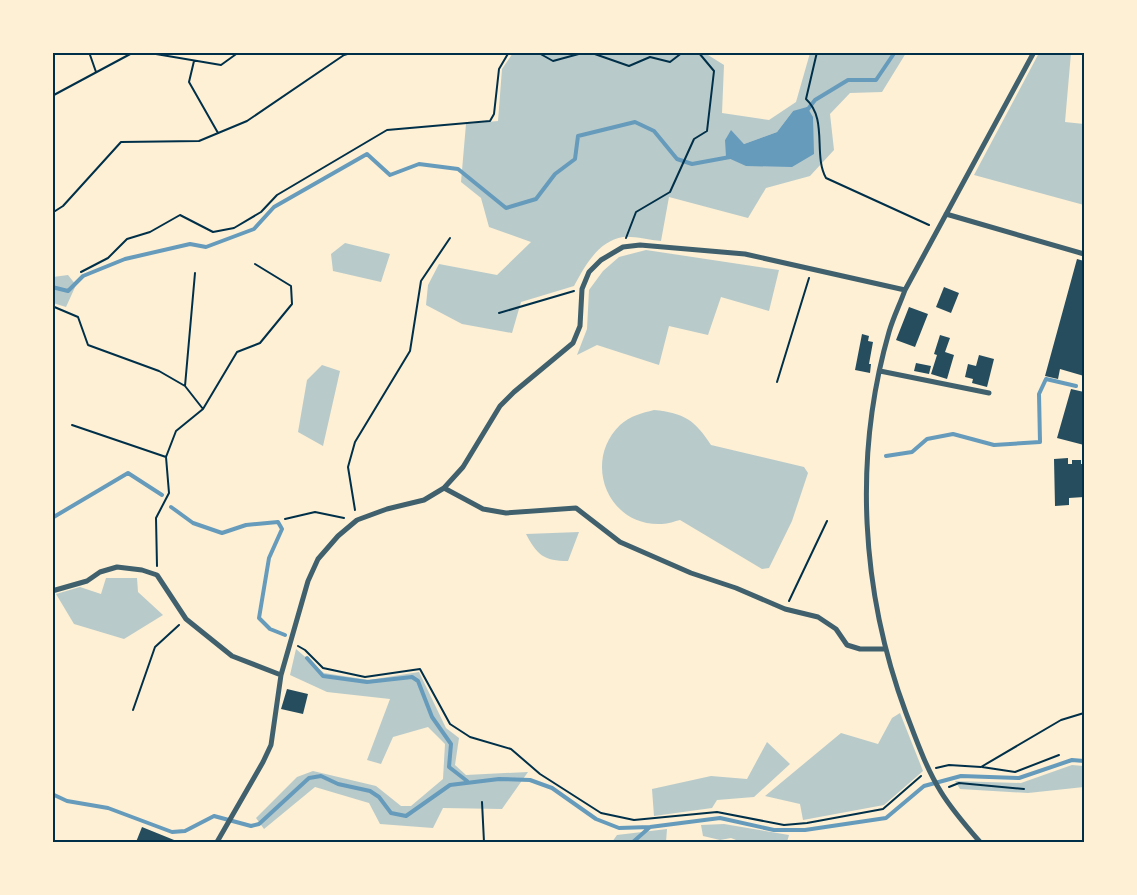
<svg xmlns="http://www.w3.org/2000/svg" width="1137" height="895" font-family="'PT Sans Narrow',sans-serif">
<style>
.green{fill:#b9caca;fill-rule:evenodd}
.water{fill:#669bbc}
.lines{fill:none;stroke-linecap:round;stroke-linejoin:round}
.stream{stroke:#669bbc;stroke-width:4}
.building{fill:#264d5e}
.path{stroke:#003049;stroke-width:2}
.minor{stroke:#3f606c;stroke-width:5}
.neatline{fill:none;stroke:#003049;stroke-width:2}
</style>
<rect width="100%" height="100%" fill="#fdf0d5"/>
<path class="green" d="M513,53H708V55L724,65L722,113L769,120L796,102L810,53H906L882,92L850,93L830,114L834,150L810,176L766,188L748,218L669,197L661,241C649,240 634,236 623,237C598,241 585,266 574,286L521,302L512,333L462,324L426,305L428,285L439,264L497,275L531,242L489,227L481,198L461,182L466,124L498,121L502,69ZM793,111L792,167L725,140L731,131L744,144L777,132Z
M1039,53H1071L1065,122L1084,124V205L974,175Z
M345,243L390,254L381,282L333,271L331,254Z
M646,250L779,270L769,311L721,297L708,335L669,326L659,365L597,345L577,355L587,329L589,290L603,271L619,257Z
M68,275L76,285L66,307L53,303V277Z
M322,365L340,371L323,446L298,432L307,380Z
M654,410C684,413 695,420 711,445L804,467L808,473L792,521L769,568L762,569L680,520C675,521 668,524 662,524C608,527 582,462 620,425C630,416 642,413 654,410Z
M579,532L568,561C544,561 537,555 526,534Z
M106,578H137L138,592L163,615L124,639L74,624L56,594L80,587L101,594Z
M296,649L324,673L369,680L419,672L446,728L459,738L455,765L466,775L528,772L502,809L443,808L433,828L380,824L369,803L315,787L264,829L256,818L297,777L313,771L376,786L401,806H411L443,779L445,744L428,727L393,737L381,764L367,760L390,699L327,692L290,675Z
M900,713L923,771L884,805L803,820L800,804L765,796L841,733L878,744L892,718Z
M767,742L790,764L754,797L717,800L712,808L654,816L652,789L711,776L747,779Z
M1072,765L1084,766V787L1028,793L960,789L955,781L1021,783Z
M724,824L789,835L787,842H741L731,838L720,840L703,836L701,825Z
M667,829L666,842H612L617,835Z"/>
<path class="water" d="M807,107L813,117L814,154L792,167L746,166L726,157L725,140L731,130L744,144L777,132L793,111Z"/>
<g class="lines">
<path class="stream" d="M805,113L815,100L848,80H876L895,52
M52,287L68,291L83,276L125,259L190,244L206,247L254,229L274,207L367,154L390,175L419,164L458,169L506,208L536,199L555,174L575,159L578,136L635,122L654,131L677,159L692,164L730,157
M886,456L912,452L927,439L953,434L994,445L1040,442L1039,394L1046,379L1076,386
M171,507L193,523L222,533L246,525L278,522L282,529L269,558L259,618L270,629L285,635
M52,518L128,473L162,495
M307,658L323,676L367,682L412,677L418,681L432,717L451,744L449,767L467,781
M52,794L67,801L108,808L172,832L185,831L214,816L251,826L259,824L309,778L321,776L338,784L370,791L379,797L391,813L406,816L450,785L499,779L530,780L552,788L596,819L619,828L650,827L720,818L774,830H805L886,818L924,786L961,776L1019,778L1072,760L1084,761
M633,842L650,827"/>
</g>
<path class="building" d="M1077,259L1084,261V376L1060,369L1058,379L1045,376Z
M944,287L959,293L951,313L936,307Z
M909,307L928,314L915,347L896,340Z
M862,334L869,336L868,341L873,342L869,364H871L870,373L855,370Z
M940,335L950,338L945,352L954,355L947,379L931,374L937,355L934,354Z
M979,355L994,359L987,387L972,383L973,379L965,377L968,364L976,366Z
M916,363L931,366L929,374L914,371Z
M1071,389L1084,392V445L1057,438Z
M1068,458V464H1072V460H1081V464H1084V497L1069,498V505L1055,506L1054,459Z
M287,689L308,694L303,714L281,709Z
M142,827L179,842H136Z"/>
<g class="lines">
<path class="path" d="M89,52L96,72
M144,52L221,65L239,52
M537,52L553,61L586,52
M589,52L629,66L650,57L670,62L683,52
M817,52L806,99C828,119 813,155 826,178L929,225
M194,61L189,82L218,133
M52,96L134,52
M52,213L63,206L121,142L199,141L247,121L344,55L354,52
M626,238L636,212L670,192L694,139L707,131L714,71L699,53L690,52
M81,272L108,258L127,239L150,232L180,215L213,232L234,228L261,212L277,195L387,130L490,121L494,114L499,69L509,52
M52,306L78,317L88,345L159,371L185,386L203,409
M499,313L574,291
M777,382L809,278
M185,386L195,273
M72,425L166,457
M355,510L348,467L355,442L410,351L421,281L450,238
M285,519L315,512L344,518
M157,566L156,518L169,493L166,457L176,431L203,409L237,352L260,343L292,304L291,286L255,264
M789,601L827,521
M298,646L305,650L323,668L365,677L420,669L450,724L470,737L511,749L540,774L601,813L634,820L717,812L784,825L807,823L883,809L921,776
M133,710L155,647L179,625
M982,767L1015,772L1059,755
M936,768L949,765L981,767L1061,720L1084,713
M949,787L959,783L1024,789
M482,802L484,842"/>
<path class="minor" d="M946,214L1084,254
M880,371L989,393
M444,488L483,509L506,513L576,508L620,542L691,573L736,588L785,609L818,617L836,629L847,645L860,649H885
M52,591L87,581L100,572L117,567L142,570L157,575L186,619L232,656L281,675
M217,842L263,762L271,745L281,675L308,581L318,559L338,536L357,520L387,509L424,500L444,488L463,467L500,406L514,392L573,343L580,326L582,289L589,272L601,260L623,247L640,245L745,254L905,290
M980,842C966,826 952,810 941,792C926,768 916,739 906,713C861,592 853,457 889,332C893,318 900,304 905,290L1034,52"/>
</g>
<rect width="1137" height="895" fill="none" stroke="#fdf0d5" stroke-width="108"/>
<rect x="54" y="54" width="1029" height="787" class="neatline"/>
</svg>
